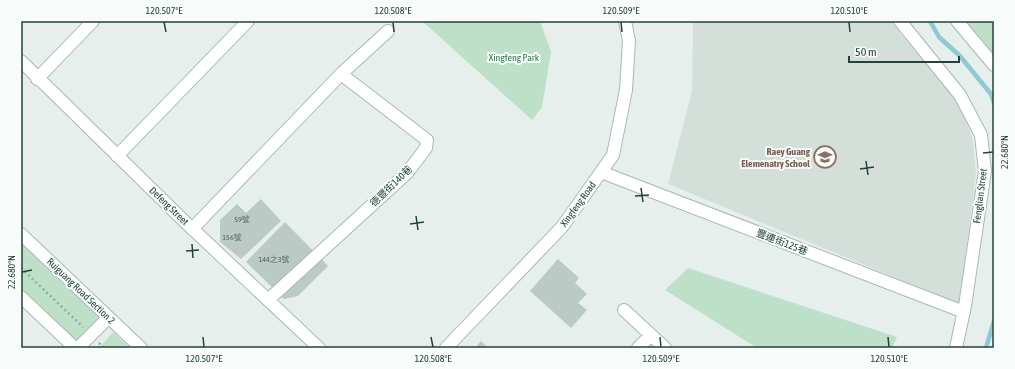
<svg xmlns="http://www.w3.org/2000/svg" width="1015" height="369" font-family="'Asap Condensed','Noto Sans TC',sans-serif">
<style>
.built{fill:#d4dfda}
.green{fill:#bfe0c8}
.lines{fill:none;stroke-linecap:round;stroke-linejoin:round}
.stream{stroke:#8ec9d4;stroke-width:4.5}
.building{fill:#bbcac4}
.minor-casing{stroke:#a8b8b2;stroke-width:14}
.tertiary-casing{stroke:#a8b8b2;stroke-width:14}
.path{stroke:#86b3a5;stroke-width:2.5;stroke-dasharray:2 3;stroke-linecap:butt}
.minor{stroke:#fff;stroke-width:12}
.tertiary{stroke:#fff;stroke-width:12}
.ticks{fill:none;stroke:#24423a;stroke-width:1.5}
.labels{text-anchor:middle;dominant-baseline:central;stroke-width:4;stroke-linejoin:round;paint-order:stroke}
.number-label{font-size:8px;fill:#4a645c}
.park-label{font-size:10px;fill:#2d7a4b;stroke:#f7fbf9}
.education-label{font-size:10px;font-weight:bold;fill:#785e54;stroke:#f7fbf9;text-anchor:end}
.street-label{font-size:10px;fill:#24423a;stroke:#f7fbf9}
.neatline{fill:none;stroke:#24423a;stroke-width:1.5}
.ticks-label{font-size:10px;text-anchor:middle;fill:#24423a}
</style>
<rect width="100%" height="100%" fill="#e6efeb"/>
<path class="built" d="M693,21H891L902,36L958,101L973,140L976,175L959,304L668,184L692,91Z"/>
<path class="green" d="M422,21H540L551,52L542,107L532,120Z
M961,21H994V62Z
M21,242L100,318L77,343L21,291Z
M688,268L897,337L892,348H757L665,290Z
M113,332L130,348H99Z"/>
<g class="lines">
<path class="stream" d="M930,21L939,37L960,56L991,94L994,103
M986,348L994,321"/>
</g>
<path class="building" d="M261,199L281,221L241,259L220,242V220L237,204L246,213Z
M285,222L328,266L298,296L284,299L246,262Z
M558,259L579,278L575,283L587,294L578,303L587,310L571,328L530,291Z
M481,341L488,348H475Z"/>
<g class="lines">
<g class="minor-casing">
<path id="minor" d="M900,21L960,95L981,135L985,171L965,306L956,348
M957,21L994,65
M21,61L182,219L319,348
M37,79L93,21
M117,156L248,21
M601,172L964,312
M192,229L341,74
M21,297L75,348
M268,300L407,173L426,148L427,140L341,74L388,31
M624,310L665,348
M78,348L108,318
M446,348L562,227L613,155L626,90L629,41L625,21
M638,348L651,335"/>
</g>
<g class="tertiary-casing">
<path id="tertiary" d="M21,234L141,348"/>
</g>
<path class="path" d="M21,268L83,327
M99,343L104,348"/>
<use href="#minor" class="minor"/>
<use href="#tertiary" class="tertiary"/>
</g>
<path class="ticks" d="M164,22L166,32M393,22L394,32M621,22L622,32M849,22L850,32M983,153L993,152M866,161L868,175M860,169L874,167M641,188L643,202M635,196L649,195M416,216L418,230M410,224L424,222M192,244L193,258M186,251L199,250M22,272L32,270M203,337L204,347M431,337L433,347M660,337L661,347M888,337L889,347"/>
<defs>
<g id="school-ring" transform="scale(1.15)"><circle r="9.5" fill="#f7fbf9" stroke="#8d6e63" stroke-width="1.5"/><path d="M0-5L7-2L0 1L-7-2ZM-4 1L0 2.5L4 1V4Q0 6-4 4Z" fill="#8d6e63"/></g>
</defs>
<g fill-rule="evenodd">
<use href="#school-ring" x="825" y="157"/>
</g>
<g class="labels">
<g class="number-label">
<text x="242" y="219">59號</text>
<text x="232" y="237">156號</text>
<text x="274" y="259">144之3號</text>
</g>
<g class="park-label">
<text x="514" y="57">Xingfeng Park</text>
</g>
<g class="education-label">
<text x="810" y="151">Raey Guang<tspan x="810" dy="12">Elemenatry School</tspan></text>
</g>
<g class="street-label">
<text transform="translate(391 186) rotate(-44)">德豐街140巷</text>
<text transform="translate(980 196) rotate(-83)">Fenglian Street</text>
<text transform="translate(578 204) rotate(-54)">Xingfeng Road</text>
<text transform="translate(169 206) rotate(44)">Defeng Street</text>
<text transform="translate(782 242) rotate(21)">豐連街125巷</text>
<text transform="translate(81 291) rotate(44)">Ruiguang Road Section 2</text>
</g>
</g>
<rect width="1015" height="369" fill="none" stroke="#f7fbf9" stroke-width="44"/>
<path d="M849 56v6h110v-6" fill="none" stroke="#24423a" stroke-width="2"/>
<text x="855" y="56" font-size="12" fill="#24423a" stroke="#f7fbf9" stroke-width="3" paint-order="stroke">50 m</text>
<rect x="22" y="22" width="971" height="325" class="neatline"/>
<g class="ticks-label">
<text x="164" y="14">120.507°E</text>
<text x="393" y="14">120.508°E</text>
<text x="621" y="14">120.509°E</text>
<text x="849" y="14">120.510°E</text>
<text transform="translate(1004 152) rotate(-90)" y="4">22.680°N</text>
<text transform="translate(11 272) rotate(-90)" y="4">22.680°N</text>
<text x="204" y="362">120.507°E</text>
<text x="433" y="362">120.508°E</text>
<text x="661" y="362">120.509°E</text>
<text x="889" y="362">120.510°E</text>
</g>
</svg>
